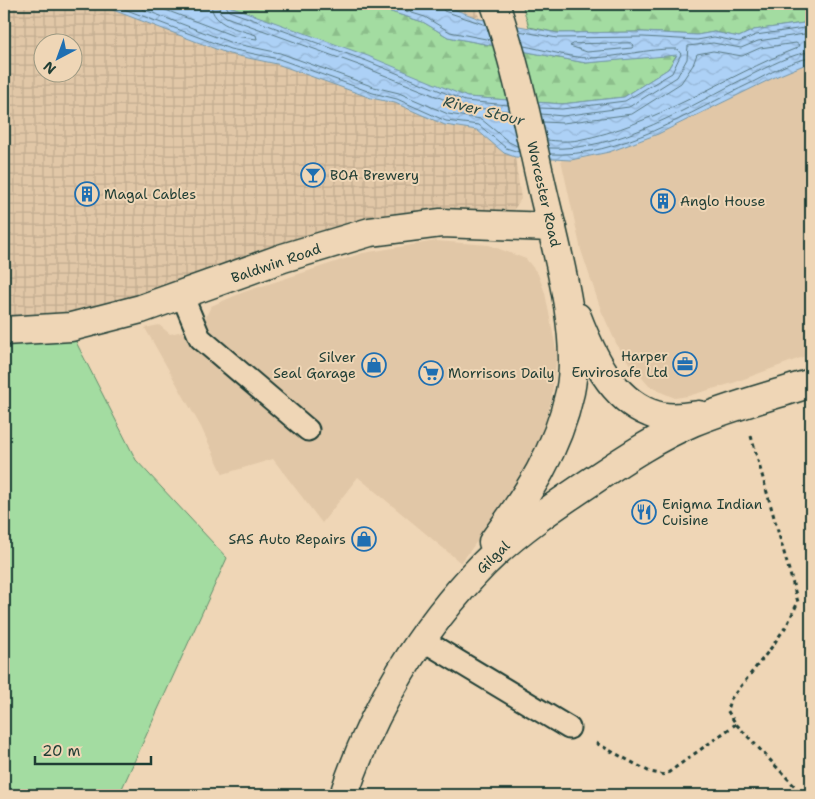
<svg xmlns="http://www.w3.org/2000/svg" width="815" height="799" font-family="'Shantell Sans',sans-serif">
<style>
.built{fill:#e1c7a7}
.industrial{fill:url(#industrial-grid);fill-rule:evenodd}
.grass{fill:#a3dca1;stroke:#618c6a}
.forest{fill:url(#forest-firs);stroke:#618c6a}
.water{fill:url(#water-waves);stroke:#7496a8}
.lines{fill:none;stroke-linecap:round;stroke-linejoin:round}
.shore{stroke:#587882;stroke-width:1}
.service-casing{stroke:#1f3d34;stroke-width:25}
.minor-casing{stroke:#1f3d34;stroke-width:31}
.primary-casing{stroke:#1f3d34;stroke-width:31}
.path{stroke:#1f3d34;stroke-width:3;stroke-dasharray:4 4;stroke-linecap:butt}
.service{stroke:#efd6b6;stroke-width:21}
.minor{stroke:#efd6b6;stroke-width:28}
.primary{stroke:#efd6b6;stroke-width:28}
.labels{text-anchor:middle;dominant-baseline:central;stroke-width:4;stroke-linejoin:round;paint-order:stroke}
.poi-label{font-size:14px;fill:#1f3d34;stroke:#efd6b6;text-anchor:start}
.street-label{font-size:14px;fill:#1f3d34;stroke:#efd6b6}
.water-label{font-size:15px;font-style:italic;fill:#2d4c47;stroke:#efd6b6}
</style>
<defs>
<pattern id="industrial-grid" width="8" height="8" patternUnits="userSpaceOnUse" patternTransform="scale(1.25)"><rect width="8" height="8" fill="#e1c7a7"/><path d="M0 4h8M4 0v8" fill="none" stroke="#c1ac90"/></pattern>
<pattern id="forest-firs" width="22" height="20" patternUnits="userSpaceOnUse" patternTransform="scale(1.25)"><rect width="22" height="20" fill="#a3dca1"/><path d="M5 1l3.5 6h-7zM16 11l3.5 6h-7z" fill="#8cbe8b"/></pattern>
<pattern id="water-waves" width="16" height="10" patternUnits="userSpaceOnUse" patternTransform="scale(1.25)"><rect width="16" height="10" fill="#add1f6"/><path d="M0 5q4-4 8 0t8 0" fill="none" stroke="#94b4d4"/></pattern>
</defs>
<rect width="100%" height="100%" fill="#efd6b6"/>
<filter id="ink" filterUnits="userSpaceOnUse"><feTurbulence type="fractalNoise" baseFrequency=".02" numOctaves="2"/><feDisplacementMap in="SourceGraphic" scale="10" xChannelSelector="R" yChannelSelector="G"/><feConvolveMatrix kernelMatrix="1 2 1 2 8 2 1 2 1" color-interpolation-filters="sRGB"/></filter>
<g filter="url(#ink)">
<path class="built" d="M811,62V354L733,383L688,396L675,398L663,393L649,386L629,363L616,343L601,310L581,250L561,160L580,159L609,152L658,134L775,76Z
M436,241L489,245L526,259L538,274L545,293L557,354L551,401L538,447L521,481L461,563L358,477L322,523L273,459L223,474L201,427L145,328L159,325L170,334L196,328L202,325L211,306L244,292L363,253Z"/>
<path class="industrial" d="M4,4H97L229,54L277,64L371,98L395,103L445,125L477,130L504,152L515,157L521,199L512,212L283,258L4,331ZM42,42H72V72H42Z
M440,4H474L480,19L450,7Z"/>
<path class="grass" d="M71,327L77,344L136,460L227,558L119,795H4V331Z"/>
<path class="forest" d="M224,4H366L423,22L448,37L586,63L677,54L668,69L624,97L562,104L467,97Z
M522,4H811V22L754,30L739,37L714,32L697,35L643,32L558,33L529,27Z"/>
<path class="water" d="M97,4H224L368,56L467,97L562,104L624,97L668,69L677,55L586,63L448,37L423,22L366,4H440L480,19L558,33L643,32L697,35L714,32L739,37L754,30L811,22V62L775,77L658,134L609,152L571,160L515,157L504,153L477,130L445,125L395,103L371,98L277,64L229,54Z"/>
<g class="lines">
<path class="shore" d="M111,4L230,49L279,59L373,93L397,99L446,121L479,125L506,148L519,152
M129,4L232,43L280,53L374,87L399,93L448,114L481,119L509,142L517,146
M150,4L234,36L257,39L256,35C239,29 212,26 211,4
M219,4L220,12L226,17L364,67L463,107L510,111
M225,4L229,11L367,61L465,101L508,105
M383,4L425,17L450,32L491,40
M441,4L444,11L486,25
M519,31L557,38L643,37L697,40L714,37L739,42L756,35L811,27
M631,43L634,45L632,48L587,52L570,46L573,44Z
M524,46C541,49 573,58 588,58C618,58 647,48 677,49L681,54L672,73L625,101L562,109L540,108
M541,114L563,116L629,107L677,77L687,59L688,46L713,43L741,48L758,41L811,33
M543,122L563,123L632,114L681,83L693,65L697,54L713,51L742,56L760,48L796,43L799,45L797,48C725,76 654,126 578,140C568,142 557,141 547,140
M549,148C620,152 689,106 751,75C768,67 792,53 811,52
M550,154C619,158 690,112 751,83C769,74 791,60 811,58"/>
<g class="service-casing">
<path id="service" d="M182,295L200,338L308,430
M421,639L569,728"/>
</g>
<g class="minor-casing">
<path id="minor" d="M4,331L71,327L141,309L283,258L370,232L441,223L552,227"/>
</g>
<g class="primary-casing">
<path id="primary" d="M577,317C591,353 611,398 650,413C665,420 684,417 699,415
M493,542C528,494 557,452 570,392C582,336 555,244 542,187C528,125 516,64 495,4
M344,795C372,709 421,629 484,564C517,531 556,505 595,479C626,458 658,437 693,422C731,406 772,396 811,383"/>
</g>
<path class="path" d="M751,436L798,602L787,625L771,648L730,700L727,710L736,724L803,795
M596,743L650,772L665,775L736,724"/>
<use href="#service" class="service"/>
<use href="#minor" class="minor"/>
<use href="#primary" class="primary"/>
</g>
</g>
<defs>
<g id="bar-ring" transform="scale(1.25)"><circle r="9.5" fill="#efd6b6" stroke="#1f6fb2" stroke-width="1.5"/><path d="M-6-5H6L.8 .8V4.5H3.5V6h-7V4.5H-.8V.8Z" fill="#1f6fb2"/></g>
<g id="building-ring" transform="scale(1.25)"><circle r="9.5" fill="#efd6b6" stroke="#1f6fb2" stroke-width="1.5"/><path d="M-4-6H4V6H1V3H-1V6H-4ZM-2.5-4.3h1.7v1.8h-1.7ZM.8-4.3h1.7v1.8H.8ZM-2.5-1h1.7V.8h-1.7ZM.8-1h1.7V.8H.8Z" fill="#1f6fb2"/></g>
<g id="office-ring" transform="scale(1.25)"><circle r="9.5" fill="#efd6b6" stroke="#1f6fb2" stroke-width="1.5"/><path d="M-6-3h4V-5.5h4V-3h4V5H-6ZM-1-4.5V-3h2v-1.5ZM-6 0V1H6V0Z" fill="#1f6fb2"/></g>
<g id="shop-ring" transform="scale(1.25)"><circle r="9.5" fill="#efd6b6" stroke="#1f6fb2" stroke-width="1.5"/><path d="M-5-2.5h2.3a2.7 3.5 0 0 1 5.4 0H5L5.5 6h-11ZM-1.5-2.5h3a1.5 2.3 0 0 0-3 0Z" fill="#1f6fb2"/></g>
<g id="supermarket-ring" transform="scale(1.25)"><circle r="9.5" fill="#efd6b6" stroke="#1f6fb2" stroke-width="1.5"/><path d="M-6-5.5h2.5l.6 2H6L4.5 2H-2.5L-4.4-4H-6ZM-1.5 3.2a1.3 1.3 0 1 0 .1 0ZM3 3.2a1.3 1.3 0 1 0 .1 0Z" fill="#1f6fb2"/></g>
<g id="restaurant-ring" transform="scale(1.25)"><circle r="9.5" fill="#efd6b6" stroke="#1f6fb2" stroke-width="1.5"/><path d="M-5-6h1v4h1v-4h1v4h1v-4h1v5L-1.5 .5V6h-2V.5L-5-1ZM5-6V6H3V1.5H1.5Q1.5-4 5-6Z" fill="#1f6fb2"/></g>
</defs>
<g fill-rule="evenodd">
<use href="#bar-ring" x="313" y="175"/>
<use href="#building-ring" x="87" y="194"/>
<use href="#building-ring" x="663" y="201"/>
<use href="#office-ring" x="685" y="364"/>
<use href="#shop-ring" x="374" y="365"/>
<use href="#supermarket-ring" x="431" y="373"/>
<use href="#restaurant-ring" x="644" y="512"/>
<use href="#shop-ring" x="364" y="539"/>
</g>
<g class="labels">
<g class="poi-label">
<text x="330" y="175">BOA Brewery</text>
<text x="104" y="194">Magal Cables</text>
<text x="680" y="201">Anglo House</text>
<text x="668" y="356" text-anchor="end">Harper<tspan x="668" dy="16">Envirosafe Ltd</tspan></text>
<text x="356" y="357" text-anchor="end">Silver<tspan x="356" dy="16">Seal Garage</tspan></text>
<text x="448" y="373">Morrisons Daily</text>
<text x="662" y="504">Enigma Indian<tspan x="662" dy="16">Cuisine</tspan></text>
<text x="346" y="539" text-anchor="end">SAS Auto Repairs</text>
</g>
<g class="street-label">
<text transform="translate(544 194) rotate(77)">Worcester Road</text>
<text transform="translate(276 263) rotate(-19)">Baldwin Road</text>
<text transform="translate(493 557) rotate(-44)">Gilgal</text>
</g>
<g class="water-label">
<text transform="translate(484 111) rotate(14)">River Stour</text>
</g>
</g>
<rect width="815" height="799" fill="none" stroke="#efd6b6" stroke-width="20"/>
<rect x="10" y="10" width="795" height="779" fill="none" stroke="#1f3d34" stroke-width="2" filter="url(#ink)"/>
<g transform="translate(58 58) rotate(221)"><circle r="24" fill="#efd6b6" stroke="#9c9982"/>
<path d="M0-4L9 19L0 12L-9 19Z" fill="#1f6fb2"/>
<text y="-8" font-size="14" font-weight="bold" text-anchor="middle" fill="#1f3d34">N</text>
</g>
<path d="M35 756v8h116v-8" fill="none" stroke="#1f3d34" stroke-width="2.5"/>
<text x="42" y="756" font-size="15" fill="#1f3d34" stroke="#efd6b6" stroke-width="4" paint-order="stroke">20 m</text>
</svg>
